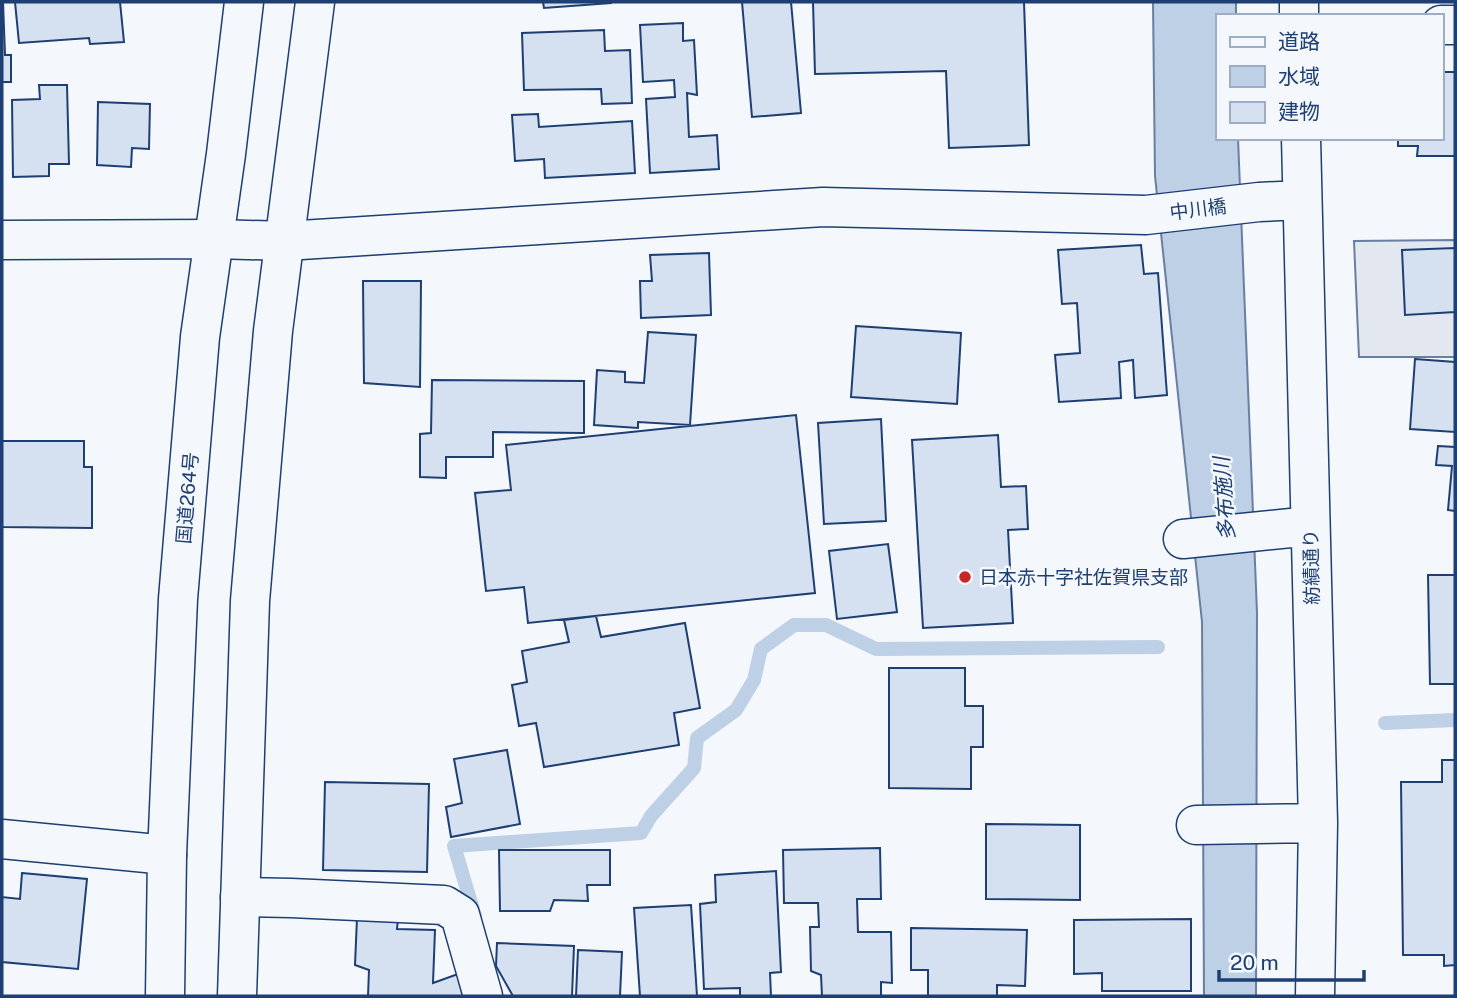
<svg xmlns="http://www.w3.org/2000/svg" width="1457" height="998" font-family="'Public Sans','Noto Sans JP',sans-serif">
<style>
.parking{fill:#e3e8f0;stroke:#687fa3;stroke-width:2}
.water{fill:#bed0e5;stroke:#687fa3;stroke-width:2}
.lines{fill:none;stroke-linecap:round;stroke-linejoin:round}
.stream{stroke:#bed0e5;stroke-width:14}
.building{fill:#d5e0f0;stroke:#1d3f73;stroke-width:2}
.minor-casing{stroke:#1d3f73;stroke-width:41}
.highway-casing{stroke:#1d3f73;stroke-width:41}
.minor{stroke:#f4f7fb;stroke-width:38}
.highway{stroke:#f4f7fb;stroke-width:38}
.poi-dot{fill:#c62828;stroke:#f4f7fb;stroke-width:2.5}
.labels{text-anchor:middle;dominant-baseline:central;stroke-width:5;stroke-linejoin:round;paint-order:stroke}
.street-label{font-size:19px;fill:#1d3f73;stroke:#f4f7fb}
.poi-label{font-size:19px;fill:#1d3f73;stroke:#f4f7fb;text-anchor:start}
.water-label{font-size:21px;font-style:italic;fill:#1d3f73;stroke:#f4f7fb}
</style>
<rect width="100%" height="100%" fill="#f4f7fb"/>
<path class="parking" d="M1455,240V357H1359L1354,241Z"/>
<path class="water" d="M1153,2H1236V16H1217V138H1238L1257,613L1256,996H1204L1202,622L1155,176Z"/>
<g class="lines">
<path class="stream" d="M1385,723L1455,720
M475,916L454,846L641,833L651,816L694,768L697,738L736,710L754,680L761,649L794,625H826L876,649L1158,647"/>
</g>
<path class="building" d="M2,2H3L5,55H11V82H2Z
M15,2H120L124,42L90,44L89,38L19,43Z
M543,2H611V3L544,8Z
M742,2H791L801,113L752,117Z
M813,2H1024L1029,145L949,148L946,71L815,74Z
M683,23V41L694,40L697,95L687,93L689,137L717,135L719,169L650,173L646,99L675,97L674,80L643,82L640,25Z
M604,30L605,51L630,50L632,103L602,104L601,89L524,90L522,33Z
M1441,72H1455V156H1417L1418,146H1398V138H1441Z
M39,85H67L69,164H49V176L13,177L12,100L40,99Z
M98,102L150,104L149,149L132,148L131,167L97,165Z
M538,114L539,127L632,121L635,173L545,178L544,159L515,161L512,115Z
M1141,245L1144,274L1158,273L1167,395L1135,398L1133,360L1119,362L1121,398L1059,402L1055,355L1080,353L1077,303L1062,304L1058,250Z
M1455,248V312L1405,315L1402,250Z
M709,253L711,315L641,318L640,281H652L650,255Z
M363,281H421L420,387L364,383Z
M856,326L961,333L957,404L851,397Z
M648,332L696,335L690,425L638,422V428L594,425L597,370L625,372V382L644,383Z
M1415,359L1455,362V432L1410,429Z
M432,380L584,381V433L493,432V457H446V478L420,477V434L431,433Z
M796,415L815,593L528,623L524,587L486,591L475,493L511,490L506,445Z
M881,419L886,521L824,524L818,423Z
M998,435L1001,487L1026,486L1028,529L1008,530L1013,623L923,628L912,440Z
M2,441H84V467H92V528L2,527Z
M1438,446L1455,447V511L1448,510L1452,466L1436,465Z
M888,544L897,612L837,619L829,551Z
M1428,575H1455V684H1430Z
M596,616L601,637L685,623L700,708L674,713L679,745L544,767L536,723L519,726L512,685L527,682L522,651L569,642L564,620Z
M889,668H965V706H983V747H971V789L889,788Z
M507,750L520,824L451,837L446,807L462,803L454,759Z
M1442,760H1455V965L1444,966V955H1403L1401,782H1442Z
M325,782L429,784L427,872L323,870Z
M986,824L1080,825V900L986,899Z
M880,848L881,899H857L858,932H891L892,983L881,982V996H822L821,975L811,971L810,927H819L818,903H784L783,850Z
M499,850H610V885H587L588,901L554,900L550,911H500Z
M776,871L781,972L770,973L771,996H740V988L704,989L700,904L716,902L715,875Z
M22,873L87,879L78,969L2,962V897L20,899Z
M691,905L697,996H640L634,908Z
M357,918L398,919L397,929L435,930L433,983L458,974L467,996H368L369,970L355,965Z
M1191,919V991H1102V973L1074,974V920Z
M911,928L1027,930L1025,986L997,985V996H928V970H911Z
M497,943L574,946L572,996H513L496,966Z
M578,950L622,952L620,996H576Z"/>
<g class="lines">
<g class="minor-casing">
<path id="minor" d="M1299,2V16
M1441,25H1455
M1301,138L1318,823L1315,996
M2,240L215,239L285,241L823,207L1146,215L1259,202L1301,200
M1183,539L1310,526
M1196,825L1318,823
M2,839L167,855
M240,897L291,898L444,905L460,915L483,996"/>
</g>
<g class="highway-casing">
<path id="highway" d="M165,996L167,855L178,599L200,337L226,154L244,2
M237,996L250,601L273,331L315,2"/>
</g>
<use href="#minor" class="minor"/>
<use href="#highway" class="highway"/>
</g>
<circle class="poi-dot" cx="965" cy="577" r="7"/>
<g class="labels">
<g class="street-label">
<text transform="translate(1198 209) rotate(-7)">中川橋</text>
<text transform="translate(187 498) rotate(-85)">国道264号</text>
<text transform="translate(1311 567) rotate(-91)">紡績通り</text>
</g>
<g class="poi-label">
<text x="979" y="577">日本赤十字社佐賀県支部</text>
</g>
<g class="water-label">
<text transform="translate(1224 499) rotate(-94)">多布施川</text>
</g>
</g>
<rect width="1457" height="998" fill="none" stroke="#1d3f73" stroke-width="7"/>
<rect x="1216" y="14" width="228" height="126" fill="#f4f7fb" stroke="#9eadc5" stroke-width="2"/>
<rect x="1230" y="37" width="35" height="10" fill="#f4f7fb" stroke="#9eadc5" stroke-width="2"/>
<text x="1278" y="49" font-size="21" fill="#1d3f73">道路</text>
<rect x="1230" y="66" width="35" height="21" fill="#bed0e5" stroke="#9eadc5" stroke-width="2"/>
<text x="1278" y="84" font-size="21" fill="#1d3f73">水域</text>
<rect x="1230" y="102" width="35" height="21" fill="#d5e0f0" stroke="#9eadc5" stroke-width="2"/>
<text x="1278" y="119" font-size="21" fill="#1d3f73">建物</text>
<path d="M1219 970v10h145v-10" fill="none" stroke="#1d3f73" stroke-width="3.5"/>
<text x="1230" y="970" font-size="21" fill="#1d3f73" stroke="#f4f7fb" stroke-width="5" paint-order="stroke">20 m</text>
</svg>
